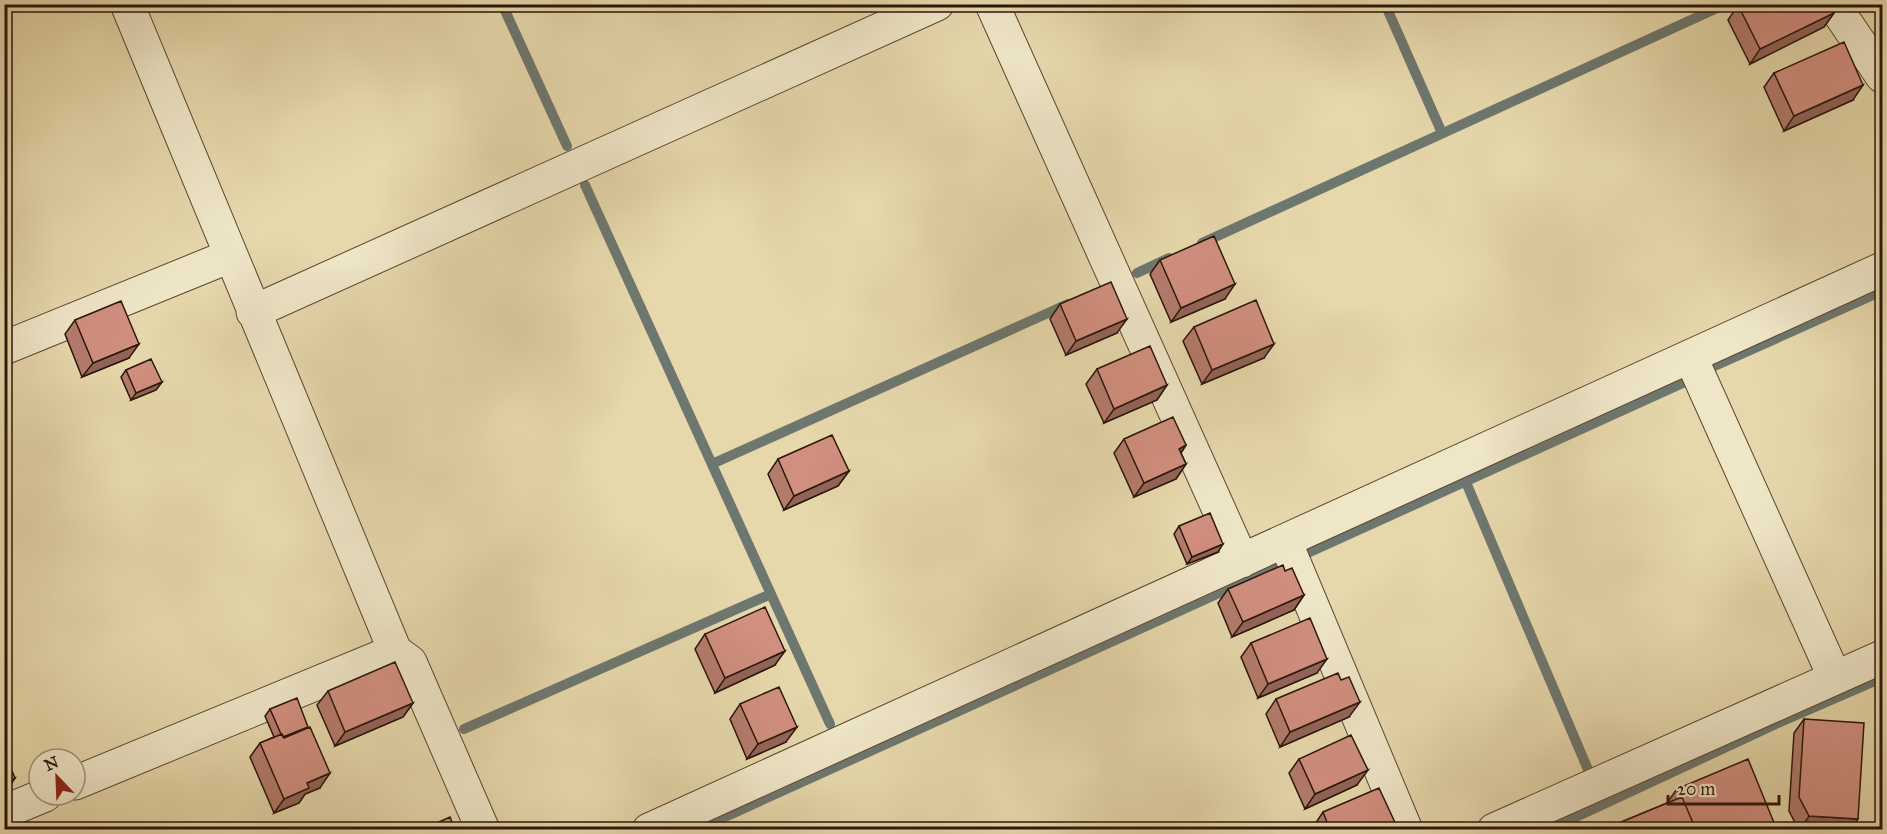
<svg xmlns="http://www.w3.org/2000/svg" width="1887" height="834" font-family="'IM FELL Great Primer',serif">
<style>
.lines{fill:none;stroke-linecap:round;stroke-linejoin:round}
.stream{stroke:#6e776f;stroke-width:10}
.minor-casing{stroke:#5a4632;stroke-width:35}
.minor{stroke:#efe6c8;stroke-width:33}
.wall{fill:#b47b6d;stroke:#2b160a;stroke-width:1.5}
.shaded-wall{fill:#926459;stroke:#2b160a;stroke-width:1.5}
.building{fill:#d18f7f;stroke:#2b160a;stroke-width:1.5}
</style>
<rect width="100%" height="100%" fill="#e6d8ab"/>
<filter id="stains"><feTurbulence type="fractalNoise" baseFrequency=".00333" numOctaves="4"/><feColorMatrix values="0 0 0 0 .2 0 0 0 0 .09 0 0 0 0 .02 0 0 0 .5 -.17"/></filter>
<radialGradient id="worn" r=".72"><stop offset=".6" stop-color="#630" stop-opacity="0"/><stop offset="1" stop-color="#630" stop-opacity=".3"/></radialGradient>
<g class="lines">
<path class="stream" d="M502,4L567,146
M1385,4L1442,133
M585,185L830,724
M1202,243L1726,4
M1137,273L1169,258
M1710,368L1882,291
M712,464L1068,304
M1465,480L1589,772
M464,729L771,594
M696,830L1685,382
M1548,830L1778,723L1882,678"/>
<g class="minor-casing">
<path id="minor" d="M127,4L395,651L410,662L483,830
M992,4L1242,561
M1833,4L1882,76
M253,312L937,4
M4,348L230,256
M1691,358L1835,678
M1285,541L1406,830
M75,783L395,651
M4,812L45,795
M649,830L1882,269
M1494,830L1882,657"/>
</g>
<use href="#minor" class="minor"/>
</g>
<path class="wall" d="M1738,5L1834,13L1824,27L1750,64L1728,20Z
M1774,73L1853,100L1784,131L1764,87Z
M1160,260L1225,299L1171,322L1150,274Z
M1060,304L1117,333L1066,355L1050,319Z
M75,320L129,358L82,377L65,334Z
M1194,327L1264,358L1202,384L1183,341Z
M1097,369L1167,385L1157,400L1104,423L1086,384Z
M126,370L162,382L156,390L131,400L121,377Z
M1124,439L1186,445L1181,453L1186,464L1176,479L1134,497L1114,453Z
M778,459L849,471L838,486L784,510L768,474Z
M1179,526L1218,552L1187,564L1174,534Z
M1285,571L1304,595L1294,610L1232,637L1218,603L1228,589Z
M705,634L775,665L715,693L695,649Z
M1251,643L1317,673L1258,698L1241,657Z
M328,691L413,703L403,717L335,746L317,705Z
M1276,699L1349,717L1280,747L1266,714Z
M740,704L786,742L747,759L730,719Z
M270,709L320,788L305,794L299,803L274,813L250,757L260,743L274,737L265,716Z
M1804,719L1851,830H1799L1789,811L1794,733Z
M1299,759L1357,785L1305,809L1289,773Z
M1677,789L1777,830H1602L1667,803Z
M1323,812L1397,830H1314L1313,827Z"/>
<path class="shaded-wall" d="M1834,13L1824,27L1750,64L1760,49Z
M1863,85L1853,100L1784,131L1794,116Z
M1235,284L1225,299L1171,322L1181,308Z
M1127,319L1117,333L1066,355L1076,341Z
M139,344L129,358L82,377L93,363Z
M1274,344L1264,358L1202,384L1212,370Z
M162,382L156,390L131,400L136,393Z
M1167,385L1157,400L1104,423L1114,409Z
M1186,445L1176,460L1179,449Z
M1186,464L1176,479L1134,497L1144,483Z
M849,471L838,486L784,510L794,496Z
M1223,544L1218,552L1187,564L1192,557Z
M1304,595L1294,610L1232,637L1243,622Z
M785,651L775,665L715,693L725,678Z
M1327,659L1317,673L1258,698L1268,684Z
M1360,702L1349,717L1280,747L1290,732Z
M413,703L403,717L335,746L345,732Z
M797,727L786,742L747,759L758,744Z
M1368,770L1357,785L1305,809L1315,794Z
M330,773L320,788L305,794L299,803L274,813L284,799L307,783Z
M15,778L10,786L4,788V782Z
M1809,816L1858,819L1851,830H1800Z
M1735,825L1732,830H1724Z"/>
<path class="building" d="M1739,4H1830L1834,13L1760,49L1738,5Z
M1844,42L1863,85L1794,116L1774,73Z
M1214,236L1235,284L1181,308L1160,260Z
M1111,282L1127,319L1076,341L1060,304Z
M1256,300L1274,344L1212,370L1194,327Z
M121,301L139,344L93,363L75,320Z
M1150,346L1167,385L1114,409L1097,369Z
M151,359L162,382L136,393L126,370Z
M1173,417L1186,445L1179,449L1186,464L1144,483L1124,439Z
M832,435L849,471L794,496L778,459Z
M1210,513L1223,544L1192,557L1179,526Z
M1283,565L1285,571L1292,568L1304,595L1243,622L1228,589Z
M765,607L785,651L725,678L705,634Z
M1310,618L1327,659L1268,684L1251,643Z
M395,662L413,703L345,732L328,691Z
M1338,673L1341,680L1349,677L1360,702L1290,732L1276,699Z
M779,687L797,727L758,744L740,704Z
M297,698L308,727L283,737L282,734H281L270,709Z
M1804,719L1864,723L1858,819L1809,816L1799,797Z
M310,727L330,773L307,783L309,788L284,799L260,743L282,734L284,738Z
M1351,735L1368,770L1315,794L1299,759Z
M4,752L15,778L4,782Z
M1748,759L1777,830H1737L1735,825L1724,830H1696L1682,797H1680L1677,789Z
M1379,788L1398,829L1396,830H1330L1323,812Z
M1682,797L1696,830H1602Z
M450,817L455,830H421Z"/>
<rect width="1887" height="834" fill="none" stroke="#e6d8ab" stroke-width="24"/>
<rect x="6" y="6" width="1875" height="822" fill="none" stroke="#2b160a" stroke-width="3"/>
<rect x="12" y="12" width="1863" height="810" fill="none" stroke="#2b160a" stroke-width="1.5"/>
<g transform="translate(57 777) rotate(337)"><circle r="28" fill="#efe6c8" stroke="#a1937c" stroke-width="1.5"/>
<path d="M0-4.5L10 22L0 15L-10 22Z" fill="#8f2418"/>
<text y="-9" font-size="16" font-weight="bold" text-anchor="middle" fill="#2b160a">N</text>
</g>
<path d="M1668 795v9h111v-9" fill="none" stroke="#2b160a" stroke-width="3"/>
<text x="1677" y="795" font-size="18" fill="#2b160a" stroke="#efe6c8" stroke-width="4.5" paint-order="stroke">20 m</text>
<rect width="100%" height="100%" filter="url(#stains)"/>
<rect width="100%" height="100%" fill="url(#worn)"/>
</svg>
